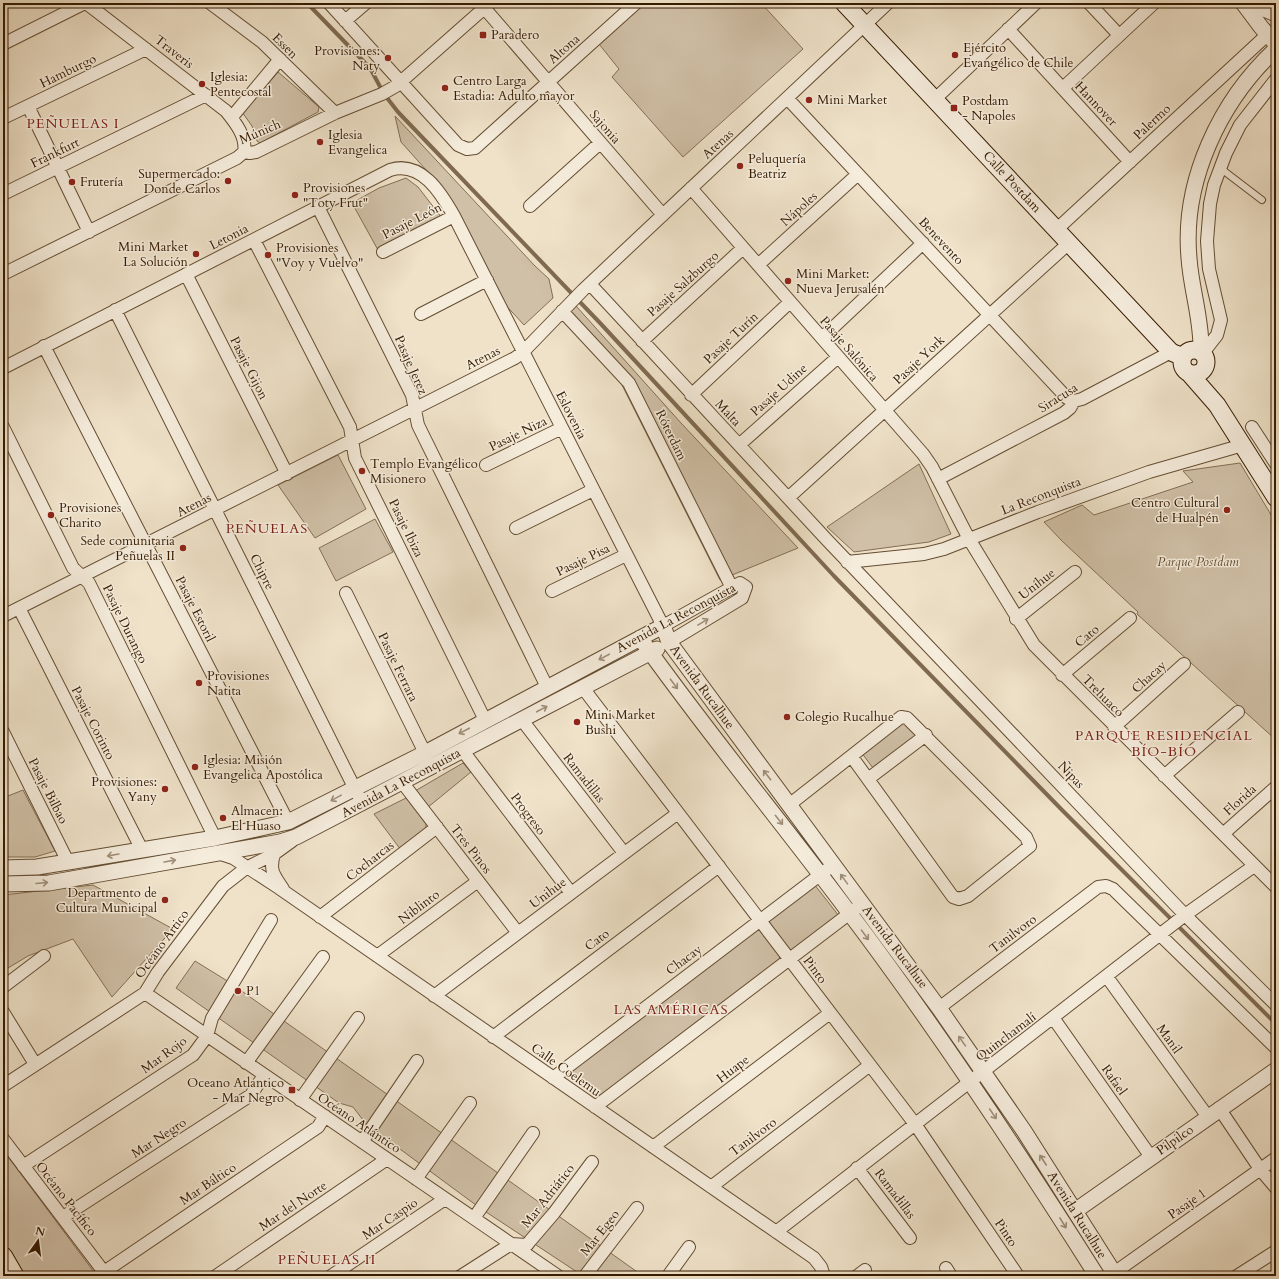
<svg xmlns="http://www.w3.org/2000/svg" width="1279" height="1279" font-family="Cardo,serif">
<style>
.green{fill:#d0c0a7;stroke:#836e54}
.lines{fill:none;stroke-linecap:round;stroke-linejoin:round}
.stream{stroke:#7f6a50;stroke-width:4}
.service-casing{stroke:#644d32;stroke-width:8}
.minor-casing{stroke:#644d32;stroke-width:14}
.tertiary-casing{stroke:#644d32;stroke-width:17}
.secondary-casing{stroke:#361b00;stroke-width:19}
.primary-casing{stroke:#361b00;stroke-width:21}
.service{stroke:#f5ecdc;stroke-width:6}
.minor{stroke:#f5ecdc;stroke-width:12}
.tertiary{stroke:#f5ecdc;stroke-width:15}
.secondary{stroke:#f5ecdc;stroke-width:17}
.primary{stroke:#efe2c9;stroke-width:19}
.oneway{stroke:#9f8e79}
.poi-dot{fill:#8f2418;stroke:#f5ecdc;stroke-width:1.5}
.labels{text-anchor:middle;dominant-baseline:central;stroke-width:3;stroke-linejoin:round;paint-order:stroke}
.poi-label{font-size:13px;fill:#361b00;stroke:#f5ecdc;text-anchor:start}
.street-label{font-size:13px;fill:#361b00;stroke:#f5ecdc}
.park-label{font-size:13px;font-style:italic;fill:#644d32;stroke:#f5ecdc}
.neighbourhood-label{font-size:14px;letter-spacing:1px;fill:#7a1f14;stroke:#f5ecdc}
</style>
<rect width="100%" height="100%" fill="#efe2c9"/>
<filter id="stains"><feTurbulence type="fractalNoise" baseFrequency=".005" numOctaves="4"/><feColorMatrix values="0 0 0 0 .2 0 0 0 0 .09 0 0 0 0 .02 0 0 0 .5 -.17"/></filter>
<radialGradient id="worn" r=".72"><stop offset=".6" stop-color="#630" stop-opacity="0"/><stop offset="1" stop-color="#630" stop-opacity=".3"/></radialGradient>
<path class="green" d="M633,3H761L803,49L683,157L612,77L619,69L595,39Z
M278,72L319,107L318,112L260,143L257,141L252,126L242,112Z
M395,116L535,266L549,279L553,298L524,325L501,300L444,190L401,142Z
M406,178L418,187L442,218L378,250L352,203L379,188Z
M568,297L681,423L798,548L720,580L620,381L568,313Z
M338,455L366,509L315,538L278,485Z
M1240,463L1276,523V740L1137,614L1138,612L1062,541L1044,522L1082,505L1094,515L1193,482L1183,471Z
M919,464L951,534L929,542L854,552L827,527Z
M375,519L393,552L336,581L319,548Z
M900,722L908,724L918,735L873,768L861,752Z
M463,763L471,772L427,808L415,791Z
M23,790L55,851L35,857H3V798Z
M406,798L426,824V831L401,850L374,814Z
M814,884L839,916L794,951L789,950L770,925L769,919Z
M93,885L173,929L112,997L73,939L28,956L3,971V895Z
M754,930H762L781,954L779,960L602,1097L567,1073Z
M195,961L229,982L643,1276H583L480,1208L366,1124L353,1107L339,1103L176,988Z
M3,1150L97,1276H23L3,1241Z"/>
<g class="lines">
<path class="stream" d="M307,3L370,68L384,94L398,112L601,324L834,576L1063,811L1276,1024"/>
<g class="service-casing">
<path id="service" d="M1220,168L1262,200"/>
</g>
<g class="minor-casing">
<path id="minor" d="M86,3L226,111C235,122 247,137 244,152
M210,3L262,42L335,113
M329,3L458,145L467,149L475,148L636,3
M480,3L663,215
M1089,3L1119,35
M345,21L366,3
M1008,29L1130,162
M3,44L85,3
M1063,88L1154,3
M787,98L1067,398L1074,401
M934,100L1036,3
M28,106L89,232
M232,117L280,59
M3,118L146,49
M244,152L250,153L256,152L335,113L382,94L396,86L490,3
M691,188L923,454L932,467L969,539L1034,645L1276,887
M3,194L206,95
M530,206L600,143
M318,207L412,395L418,425L547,687
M1056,230L1267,35
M254,240L350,427L355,458L485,720
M383,252L454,216
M758,265L858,174
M3,274L237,158L244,152
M186,274L287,474
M590,284L827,540L1185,915L1276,1005
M115,310L358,795
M562,311L629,383L732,588
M421,314L487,280
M822,338L923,243
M642,341L743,248
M44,346L288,822
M1203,353L1217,335L1221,320L1209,269L1207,241L1210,204L1214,185L1226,153L1240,125L1276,79
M3,368L390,170C421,160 441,193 454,216L663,626L740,583L746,587L742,598L669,642
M691,395L790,302
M3,427L73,568L89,583L215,838
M1252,427L1276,464
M739,445L838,357
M486,465L562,428
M938,479L1064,413L1070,408L1074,401L1082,399L1171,352
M788,498L1069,243
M516,528L593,490
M847,562L924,554L944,549L1038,512L1149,472L1243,445
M552,591L626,555
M346,593L425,753
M19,608L142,850
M3,616L515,358L523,352L583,290L888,3
M1016,619L1075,572
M1062,675L1130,618
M583,688L915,1124L1018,1276
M522,720L624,853
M1114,727L1184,664
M3,732L68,862
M463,751L571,893
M1164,776L1238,712
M868,779L926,735
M402,782L518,933
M789,805L901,717L907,718L1026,837L1030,846L968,896L959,899L953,897L852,757
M1223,834L1276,787
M218,853L233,858L279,888L814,1258L821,1267L824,1276
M274,854C269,871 274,875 283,889
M320,917L437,827
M377,956L478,881
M1107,977L1208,1117
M3,987L44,956
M145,993L558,1276
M434,996L678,813
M939,1008L1098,887L1106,886L1113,889L1276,1048
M3,1012L35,1064
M1054,1019L1151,1157
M493,1037L719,866
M246,1063L323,957
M553,1078L833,865
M3,1086L145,993L158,972L223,886L246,868L274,854L292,841
M300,1100L358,1018
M595,1107L862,904
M1219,1108L1260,1169L1276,1188
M3,1139L107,1276
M362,1142L417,1061
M653,1147L830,1013
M23,1166L193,1055L207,1036L212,1018L271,920
M857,1168L910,1238
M416,1179L470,1103
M711,1187L870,1065
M63,1217L251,1095L264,1075
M474,1218L533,1133
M776,1232L1185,915L1254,866
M946,1268L951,1276
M104,1272L318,1127L325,1116
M216,1276L387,1159
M331,1276L445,1199
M461,1276L511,1244L527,1245L530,1241L554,1213L592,1162
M585,1276L637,1208
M668,1276L689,1247
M857,1276L865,1270
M1113,1276L1114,1273L1276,1158
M1237,1276L1276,1251"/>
</g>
<g class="tertiary-casing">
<path id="tertiary" d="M1243,3L1261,27L1276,44
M1250,3L1276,14
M1201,351C1202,320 1191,289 1189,258C1182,181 1220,101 1276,49
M640,638C706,731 780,820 848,911C937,1029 1018,1151 1097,1276
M3,868L37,867L68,862L215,838L288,822L425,753L663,626L669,642L939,1008L1024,1131L1116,1276
M3,884L49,883L280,842L296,837L657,649
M1075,1211L1276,1070"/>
</g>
<g class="secondary-casing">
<path id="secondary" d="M844,3L1171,352L1183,357
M1182 362a12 12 0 1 1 24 0a12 12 0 1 1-24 0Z
M1189,373L1217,405L1276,498"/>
</g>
<g class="primary-casing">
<path id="primary" d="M3,1257L14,1276"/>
</g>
<use href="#service" class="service"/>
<use href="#minor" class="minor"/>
<use href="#tertiary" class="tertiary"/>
<use href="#secondary" class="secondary"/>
<use href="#primary" class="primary"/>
</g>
<defs><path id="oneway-shaft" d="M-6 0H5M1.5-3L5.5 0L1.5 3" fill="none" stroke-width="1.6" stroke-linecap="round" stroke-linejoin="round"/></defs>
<g class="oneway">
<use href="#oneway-shaft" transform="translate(703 622) rotate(-31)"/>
<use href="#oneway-shaft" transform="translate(604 657) rotate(152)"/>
<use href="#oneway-shaft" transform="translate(674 684) rotate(53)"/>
<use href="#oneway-shaft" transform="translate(542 709) rotate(-28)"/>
<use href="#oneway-shaft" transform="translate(464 731) rotate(152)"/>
<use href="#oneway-shaft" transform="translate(767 775) rotate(-127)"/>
<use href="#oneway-shaft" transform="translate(336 798) rotate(151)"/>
<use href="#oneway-shaft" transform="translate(779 820) rotate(52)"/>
<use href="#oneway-shaft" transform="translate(113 855) rotate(170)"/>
<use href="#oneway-shaft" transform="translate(170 861) rotate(-10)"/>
<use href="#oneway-shaft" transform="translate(844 879) rotate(-126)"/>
<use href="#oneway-shaft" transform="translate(42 883) rotate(-5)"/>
<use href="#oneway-shaft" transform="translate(865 935) rotate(54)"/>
<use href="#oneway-shaft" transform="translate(962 1041) rotate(-125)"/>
<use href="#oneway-shaft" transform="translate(993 1114) rotate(56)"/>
<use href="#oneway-shaft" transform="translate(1043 1160) rotate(-123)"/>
<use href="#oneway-shaft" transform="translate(1063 1223) rotate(58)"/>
</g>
<g class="poi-dot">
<rect x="479" y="31" width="8" height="8" rx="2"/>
<circle cx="955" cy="55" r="4"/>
<circle cx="388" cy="58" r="4"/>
<circle cx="202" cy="84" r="4"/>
<circle cx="445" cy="88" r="4"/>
<circle cx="809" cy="100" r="4"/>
<rect x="950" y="104" width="8" height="8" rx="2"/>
<circle cx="320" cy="142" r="4"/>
<circle cx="740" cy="166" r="4"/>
<circle cx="228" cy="181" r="4"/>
<circle cx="72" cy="182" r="4"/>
<circle cx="295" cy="195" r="4"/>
<circle cx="196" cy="254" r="4"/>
<circle cx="268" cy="255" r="4"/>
<circle cx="788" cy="281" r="4"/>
<circle cx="362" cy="471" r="4"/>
<circle cx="1227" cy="510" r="4"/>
<circle cx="51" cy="515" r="4"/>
<circle cx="183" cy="548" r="4"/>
<circle cx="199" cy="683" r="4"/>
<circle cx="787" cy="717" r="4"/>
<circle cx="577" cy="722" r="4"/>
<circle cx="195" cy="767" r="4"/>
<circle cx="165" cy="789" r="4"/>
<circle cx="223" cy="818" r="4"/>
<circle cx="165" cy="900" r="4"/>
<circle cx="238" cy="991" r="4"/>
<rect x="288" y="1086" width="8" height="8" rx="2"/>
</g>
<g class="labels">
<g class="poi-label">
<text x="491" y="35">Paradero</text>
<text x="963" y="48">Ejército<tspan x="963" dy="15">Evangélico de Chile</tspan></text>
<text x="380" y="51" text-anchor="end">Provisiones:<tspan x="380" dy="15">Naty</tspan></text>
<text x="210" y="77">Iglesia:<tspan x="210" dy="15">Pentecostal</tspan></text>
<text x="453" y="81">Centro Larga<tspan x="453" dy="15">Estadia: Adulto mayor</tspan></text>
<text x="817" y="100">Mini Market</text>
<text x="962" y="101">Postdam<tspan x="962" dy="15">- Napoles</tspan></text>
<text x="328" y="135">Iglesia<tspan x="328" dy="15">Evangelica</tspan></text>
<text x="748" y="159">Peluquería<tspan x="748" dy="15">Beatriz</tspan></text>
<text x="220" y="174" text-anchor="end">Supermercado:<tspan x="220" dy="15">Donde Carlos</tspan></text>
<text x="80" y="182">Frutería</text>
<text x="303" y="188">Provisiones<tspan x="303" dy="15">"Toty Frut"</tspan></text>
<text x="188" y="247" text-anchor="end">Mini Market<tspan x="188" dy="15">La Solución</tspan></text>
<text x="276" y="248">Provisiones<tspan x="276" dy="15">"Voy y Vuelvo"</tspan></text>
<text x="796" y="274">Mini Market:<tspan x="796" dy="15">Nueva Jerusalén</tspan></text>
<text x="370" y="464">Templo Evangélico<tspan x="370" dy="15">Misionero</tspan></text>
<text x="1219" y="503" text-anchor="end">Centro Cultural<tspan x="1219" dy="15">de Hualpén</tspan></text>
<text x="59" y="508">Provisiones<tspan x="59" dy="15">Charito</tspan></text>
<text x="175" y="541" text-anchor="end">Sede comunitaria<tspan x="175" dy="15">Peñuelas II</tspan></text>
<text x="207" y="676">Provisiones<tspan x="207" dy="15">Natita</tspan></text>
<text x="585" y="715">Mini Market<tspan x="585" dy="15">Bushi</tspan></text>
<text x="795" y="717">Colegio Rucalhue</text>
<text x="203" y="760">Iglesia: Misión<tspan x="203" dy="15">Evangelica Apostólica</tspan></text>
<text x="157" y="782" text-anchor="end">Provisiones:<tspan x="157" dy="15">Yany</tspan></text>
<text x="231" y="811">Almacen:<tspan x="231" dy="15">El Huaso</tspan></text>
<text x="157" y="893" text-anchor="end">Departmento de<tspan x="157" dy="15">Cultura Municipal</tspan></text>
<text x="246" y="991">P1</text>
<text x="284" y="1083" text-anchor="end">Oceano Atlantico<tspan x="284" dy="15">- Mar Negro</tspan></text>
</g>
<g class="street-label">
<text transform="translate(285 46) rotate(45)">Essen</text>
<text transform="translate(564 49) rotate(-42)">Altona</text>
<text transform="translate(174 52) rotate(38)">Traveris</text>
<text transform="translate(68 71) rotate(-26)">Hamburgo</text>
<text transform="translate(1096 104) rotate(47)">Hannover</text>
<text transform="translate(1152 122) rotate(-43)">Palermo</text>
<text transform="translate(605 127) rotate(49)">Sajonia</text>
<text transform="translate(260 132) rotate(-23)">Múnich</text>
<text transform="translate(718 144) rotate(-43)">Atenas</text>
<text transform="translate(55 153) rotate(-26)">Frankfurt</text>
<text transform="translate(1012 182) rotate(47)">Calle Postdam</text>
<text transform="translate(799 209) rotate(-42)">Nápoles</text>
<text transform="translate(412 221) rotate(-27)">Pasaje León</text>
<text transform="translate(229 237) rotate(-27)">Letonia</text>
<text transform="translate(941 241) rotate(47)">Benevento</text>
<text transform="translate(683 284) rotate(-42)">Pasaje Salzburgo</text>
<text transform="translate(731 338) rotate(-43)">Pasaje Turín</text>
<text transform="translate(849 349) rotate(49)">Pasaje Salónica</text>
<text transform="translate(483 358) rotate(-27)">Atenas</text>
<text transform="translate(919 360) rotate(-43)">Pasaje York</text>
<text transform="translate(411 365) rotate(66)">Pasaje Jerez</text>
<text transform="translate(249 368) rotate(63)">Pasaje Gijon</text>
<text transform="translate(779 390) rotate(-42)">Pasaje Udine</text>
<text transform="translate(1058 398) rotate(-32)">Siracusa</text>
<text transform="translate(728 413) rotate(47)">Malta</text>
<text transform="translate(571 415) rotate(63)">Eslovenia</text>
<text transform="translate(518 434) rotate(-26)">Pasaje Niza</text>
<text transform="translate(671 435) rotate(64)">Róterdam</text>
<text transform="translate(1041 496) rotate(-21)">La Reconquista</text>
<text transform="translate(194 505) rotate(-27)">Atenas</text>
<text transform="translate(406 528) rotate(64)">Pasaje Ibiza</text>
<text transform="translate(583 560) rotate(-26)">Pasaje Pisa</text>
<text transform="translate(262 572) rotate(63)">Chipre</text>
<text transform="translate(1037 584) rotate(-38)">Uníhue</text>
<text transform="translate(195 609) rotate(63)">Pasaje Estoril</text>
<text transform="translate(676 618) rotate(-28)">Avenida La Reconquista</text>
<text transform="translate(125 624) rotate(64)">Pasaje Durango</text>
<text transform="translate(1087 636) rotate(-40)">Cato</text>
<text transform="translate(398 667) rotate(64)">Pasaje Ferrara</text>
<text transform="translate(1149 677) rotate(-42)">Chacay</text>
<text transform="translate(702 687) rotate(54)">Avenida Rucalhue</text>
<text transform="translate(1103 696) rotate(45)">Trehuaco</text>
<text transform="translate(93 723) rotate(63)">Pasaje Corinto</text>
<text transform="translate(1071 775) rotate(46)">Ñipas</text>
<text transform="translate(584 778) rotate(52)">Ramadillas</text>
<text transform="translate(401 783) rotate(-28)">Avenida La Reconquista</text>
<text transform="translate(48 791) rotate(63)">Pasaje Bilbao</text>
<text transform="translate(1240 800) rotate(-42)">Florida</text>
<text transform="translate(528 814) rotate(53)">Progreso</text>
<text transform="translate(471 849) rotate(52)">Tres Pinos</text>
<text transform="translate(370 861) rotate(-38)">Cocharcas</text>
<text transform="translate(548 893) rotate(-37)">Unihue</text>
<text transform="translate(419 907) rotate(-37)">Niblinto</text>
<text transform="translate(1013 934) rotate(-37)">Tanilvoro</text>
<text transform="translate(597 940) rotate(-37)">Cato</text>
<text transform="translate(162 944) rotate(-54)">Océano Artico</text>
<text transform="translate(895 947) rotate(53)">Avenida Rucalhue</text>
<text transform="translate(684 960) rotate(-37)">Chacay</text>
<text transform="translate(815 970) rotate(53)">Pinto</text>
<text transform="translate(1006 1037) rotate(-37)">Quinchamalí</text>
<text transform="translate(1169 1039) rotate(54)">Manil</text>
<text transform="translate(164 1055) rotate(-36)">Mar Rojo</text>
<text transform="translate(733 1069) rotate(-37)">Huape</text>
<text transform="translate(566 1070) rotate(35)">Calle Coelemu</text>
<text transform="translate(1114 1080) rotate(55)">Rafael</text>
<text transform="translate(359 1123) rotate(34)">Océano Atlántico</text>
<text transform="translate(753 1137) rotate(-37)">Tanilvoro</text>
<text transform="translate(159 1138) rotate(-33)">Mar Negro</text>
<text transform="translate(1175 1140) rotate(-35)">Pilpilco</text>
<text transform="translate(208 1184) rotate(-34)">Mar Báltico</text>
<text transform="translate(895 1194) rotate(53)">Ramadillas</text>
<text transform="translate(548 1196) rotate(-52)">Mar Adriático</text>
<text transform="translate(66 1199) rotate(52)">Océano Pacífico</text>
<text transform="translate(1187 1204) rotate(-35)">Pasaje 1</text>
<text transform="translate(293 1206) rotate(-34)">Mar del Norte</text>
<text transform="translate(1077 1215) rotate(58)">Avenida Rucalhue</text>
<text transform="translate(390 1219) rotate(-34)">Mar Caspio</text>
<text transform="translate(600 1233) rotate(-52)">Mar Egeo</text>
<text transform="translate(1006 1233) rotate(56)">Pinto</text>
</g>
<g class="park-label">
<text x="1198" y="562">Parque Postdam</text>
</g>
<g class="neighbourhood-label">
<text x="73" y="123">PEÑUELAS I</text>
<text x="267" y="528">PEÑUELAS</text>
<text x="1164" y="735">PARQUE RESIDENCIAL<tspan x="1164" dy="16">BÍO-BÍO</tspan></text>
<text x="671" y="1009">LAS AMÉRICAS</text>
<text x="327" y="1259">PEÑUELAS II</text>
</g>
</g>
<rect width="1279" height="1279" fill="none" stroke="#efe2c9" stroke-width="16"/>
<rect x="4" y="4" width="1271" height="1271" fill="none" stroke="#361b00" stroke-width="2"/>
<rect x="8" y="8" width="1263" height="1263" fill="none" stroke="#361b00"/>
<g transform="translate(38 1241) rotate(14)" stroke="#f5ecdc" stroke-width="3" paint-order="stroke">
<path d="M0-3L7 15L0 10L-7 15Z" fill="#361b00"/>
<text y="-6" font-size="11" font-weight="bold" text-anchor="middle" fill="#361b00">N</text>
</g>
<rect width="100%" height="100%" filter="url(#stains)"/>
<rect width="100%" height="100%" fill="url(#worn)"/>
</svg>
